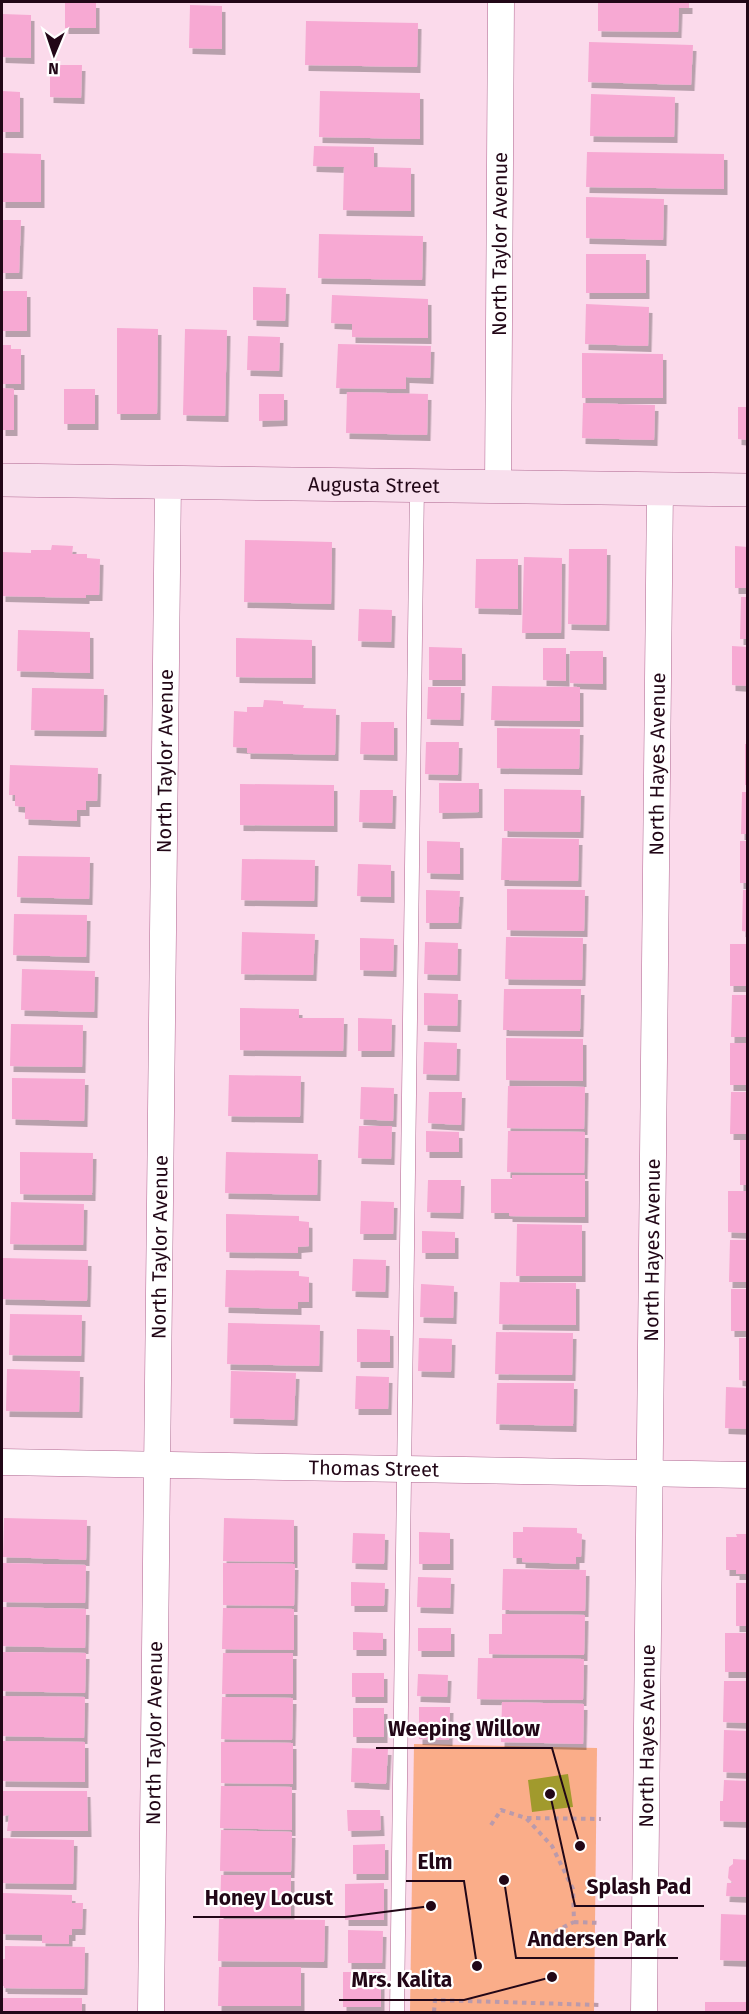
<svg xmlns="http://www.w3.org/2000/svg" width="749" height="2014" font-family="'Fira Sans',sans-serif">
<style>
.green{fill:#faad89}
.water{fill:#a19a2d}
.building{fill:#f7a9d3;filter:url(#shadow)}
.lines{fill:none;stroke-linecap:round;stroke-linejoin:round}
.lane-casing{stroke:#b06891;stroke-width:15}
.street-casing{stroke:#b06891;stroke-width:27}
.secondary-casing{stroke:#b06891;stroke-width:34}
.path{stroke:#ba9aab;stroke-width:4;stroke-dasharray:4.5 4.5;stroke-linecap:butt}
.lane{stroke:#fff;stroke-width:14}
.street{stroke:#fff;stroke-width:26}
.secondary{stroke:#f8dfed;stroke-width:33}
.labels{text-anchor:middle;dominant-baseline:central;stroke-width:4.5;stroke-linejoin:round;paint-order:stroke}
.street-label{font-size:20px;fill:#220717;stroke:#fff}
.leader{fill:none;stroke:#220717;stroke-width:2}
.callout-dot{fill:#220717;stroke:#fff;stroke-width:2}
.callout-label{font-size:21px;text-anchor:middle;font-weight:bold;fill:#220717;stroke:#fff;stroke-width:4.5;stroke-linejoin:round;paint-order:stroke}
</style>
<defs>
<filter id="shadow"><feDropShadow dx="3.5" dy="6" stdDeviation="0" flood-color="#0004"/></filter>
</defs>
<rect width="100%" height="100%" fill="#fbdaeb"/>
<path class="green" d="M414,1744L597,1748L594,2012H410Z"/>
<path class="water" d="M568,1774L573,1807L532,1812L528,1780Z"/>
<path class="building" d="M65,2H96V28H65Z
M598,2H689V8H679L678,32L598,31Z
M190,5L222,6V49L189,48Z
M2,14L31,15V58L2,57Z
M306,21L418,23L417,67L305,65Z
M589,42L693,45L691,85L588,82Z
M50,65H82L81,98L50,97Z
M2,91L20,92V132H2Z
M320,91L420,93V139L319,137Z
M591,94L675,97L674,137L590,136Z
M314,146L374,147V167L411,168V211L343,210L344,167L313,166Z
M587,152L724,154V189L586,187Z
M2,153L41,154V202H2Z
M586,197L664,199L663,240L586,238Z
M2,220H21L19,273H2Z
M319,234L423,236L422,280L318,278Z
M586,254H646V293H586Z
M253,287L286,288L285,321L253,320Z
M2,291H27V331H2Z
M332,295L428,299V338L352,337V324L331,323Z
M586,304L649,307L648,346L585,344Z
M117,328L158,329L157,414H117Z
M185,329L227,330L225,416L183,415Z
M248,336L280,337L279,371L247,370Z
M338,344L431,346L430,378L406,377V389L336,388Z
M2,345H11V349H21V384H2Z
M582,353L663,354V398H582Z
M2,388L14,389V430H2Z
M64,389H95V424H64Z
M347,392L428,394L427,435L346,433Z
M259,394H284V420L259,421Z
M583,403L655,405L654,440L582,438Z
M738,407H748V440L738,439Z
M245,540L332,542L331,604L244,602Z
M52,545L73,546L72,554H87V558L100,559L99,595H86V598L2,596V552L31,553V550H51Z
M735,546L748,547V588H735Z
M569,549H607L606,625L568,624Z
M524,557L562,558L561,633H522Z
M476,559H518V609L475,608Z
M741,597H748V639H740Z
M359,609L392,610L391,642L358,641Z
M18,630L90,632V673L17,671Z
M236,638L312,640V678L236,677Z
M732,646L748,647V686L732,685Z
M429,647L462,648V680H429Z
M543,648H566V681L543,680Z
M570,651H603V684L570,683Z
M492,686L580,687V721L491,720Z
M428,687H461L460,720L427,719Z
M32,688L104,689L103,731L31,730Z
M264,700L283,701V704L304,705L303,708L336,709L335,755L247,753V748L233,747L234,711L247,712V707H263Z
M361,722H394V755L360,754Z
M497,728L580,729L579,769L497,768Z
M426,742H459L458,775L425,774Z
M745,744H748V785H745Z
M10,765L98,768L97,801H86V810H77V821L25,819V807L15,806V795H9Z
M439,783H479V812L439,813Z
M240,784L334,785V826L240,825Z
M504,789L581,790L580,832L504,831Z
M360,790H393L392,823L359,822Z
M742,792H748V834H741Z
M502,838L579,839L578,881L501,880Z
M427,841L460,842V874L427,873Z
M740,841H748V883H740Z
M18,856L90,857L89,899L17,897Z
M242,859L315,860L314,901L241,900Z
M358,864L391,865V897L357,896Z
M507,889L585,890L584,931L507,930Z
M426,890L460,891L458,923H426Z
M743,890H748V932L742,931Z
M14,914L87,915L86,957L13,955Z
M242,932L315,934L313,975L241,974Z
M506,937L583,938L582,980L505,979Z
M360,938L394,939L393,971L360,970Z
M425,942L458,943L457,975L424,974Z
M730,944H748V986H730Z
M22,969L95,971L94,1012L21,1010Z
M504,989H581L580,1031L503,1030Z
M424,993L458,994L457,1026L424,1025Z
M732,995H748V1037H731Z
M240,1008L299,1009V1018H344L343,1051L240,1050Z
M358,1018L392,1019L391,1051H358Z
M11,1024L83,1025L82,1067L10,1066Z
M506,1038L583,1039V1081L506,1080Z
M424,1042L457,1043L456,1075L423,1074Z
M730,1043H748V1085H730Z
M229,1075L301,1076L300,1117L228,1116Z
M12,1078L85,1079L84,1121L12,1119Z
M508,1086L585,1087L584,1129L507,1128Z
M361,1087L394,1088L393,1121L360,1119Z
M429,1092H462L461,1125L428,1123Z
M731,1092H748V1134H730Z
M359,1126H392L391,1159L358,1158Z
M426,1131L459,1132V1152H426Z
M508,1131L585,1132L584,1173L507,1172Z
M740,1140H748V1185H740Z
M20,1152L93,1153L92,1195L20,1194Z
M226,1152L318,1154L317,1195L225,1193Z
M512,1175H585V1217L509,1216V1213H491V1179H512Z
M428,1180H461L460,1213L427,1212Z
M728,1191H748V1233L728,1232Z
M361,1201L394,1202L393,1234H360Z
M11,1202L84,1204L83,1245L10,1244Z
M226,1214L299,1216V1221L309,1222V1246L298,1247V1253L226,1252Z
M517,1224L582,1225V1276H516Z
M422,1231L455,1232V1253H422Z
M730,1240H748V1282H729Z
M2,1258L88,1260L87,1301L2,1299Z
M353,1259L386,1260L385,1292L352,1291Z
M226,1270L299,1271V1276L309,1277V1302H298V1309L225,1307Z
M500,1282L576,1283V1325L499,1324Z
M421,1284L454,1286L453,1318L420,1317Z
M731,1289H748V1331H731Z
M10,1314L82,1315L81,1356L9,1355Z
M228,1323L320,1325L319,1366L227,1364Z
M357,1329L390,1330V1362H357Z
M496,1332L573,1333L572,1375L495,1374Z
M419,1338L452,1339L451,1372L418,1371Z
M739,1338H748V1381L739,1380Z
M7,1369L80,1371L79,1412L6,1411Z
M231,1371L296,1373L294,1420L230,1418Z
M356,1376L389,1377L388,1409H355Z
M497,1383H574L573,1426L496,1424Z
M726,1387L748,1388V1429L725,1428Z
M4,1518L87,1520L86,1560L3,1557Z
M224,1518L294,1520V1562L223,1561Z
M523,1527L577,1528V1533L582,1534L581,1557H576V1564L522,1562V1558H513V1532H523Z
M419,1532L450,1533V1564H419Z
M353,1533L385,1534L384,1564L352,1563Z
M736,1534H748V1574H736V1570H726V1537H737Z
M3,1563L86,1565L85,1603L3,1602Z
M223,1563L295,1564L294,1606L223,1605Z
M503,1569L586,1570L585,1611L502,1610Z
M418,1577L451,1578L450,1608L417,1607Z
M351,1582L385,1583L384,1606H351Z
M736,1583H748V1626H736Z
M3,1607L86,1609L85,1648L2,1646Z
M223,1608L294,1609V1650L222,1649Z
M502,1614L585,1615L584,1655L489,1654V1634H502Z
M418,1628H451V1651H418Z
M353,1632L383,1633V1650H353Z
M725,1633H748V1672H725Z
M2,1652L86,1653L85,1693L2,1691Z
M223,1653H293V1694H222Z
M478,1658L584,1659L583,1700L477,1699Z
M352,1673H384V1697H352Z
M418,1674L448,1675L447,1697L417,1696Z
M724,1681H748V1723L723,1722Z
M2,1696L85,1697L84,1738L2,1736Z
M222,1697L293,1698L292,1740L221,1739Z
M502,1702L584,1704L583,1744L501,1742Z
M419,1707H450L449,1740L419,1739Z
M353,1708H384V1737H353Z
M724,1730L748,1731V1773L723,1772Z
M2,1741L85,1742V1782L2,1781Z
M221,1742L293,1743V1784L221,1783Z
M352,1748L388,1749L386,1784L351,1782Z
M724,1780L748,1781V1822L720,1821V1801H723Z
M221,1786L292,1787V1830L220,1828Z
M2,1791H87L88,1831H7L9,1815L2,1816Z
M347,1810H380L381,1830L348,1831Z
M221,1830L292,1832L291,1872L220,1871Z
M2,1838L74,1840L73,1884L2,1883Z
M385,1844V1874H353V1845Z
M733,1859L748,1860V1897L726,1896L727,1883H733L728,1878L729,1867L733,1864Z
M221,1875H291V1917H220Z
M384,1883V1920H345V1884Z
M2,1893L72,1895V1903H83L82,1929H72V1935H69V1944L42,1943V1935L2,1934Z
M721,1914L748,1915V1961L720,1960Z
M219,1919L325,1920L324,1962L218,1961Z
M348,1930L383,1931L382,1963H348Z
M5,1946L85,1947L84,1989L4,1988V1986H2V1959H5Z
M219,1967H301V2006H218Z
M343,1972H381V2007H343Z
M2,1998H82V2012H2Z
M705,2002H748V2012H705Z"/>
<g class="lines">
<g class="lane-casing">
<path id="lane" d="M397,2012L417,485"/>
</g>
<g class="street-casing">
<g id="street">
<path id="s1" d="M498,486L501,2"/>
<path id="s2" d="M2,1462L748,1475"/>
<path id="s3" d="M151,2012L168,482"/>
<path id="s4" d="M644,2012L660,488"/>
</g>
</g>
<g class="secondary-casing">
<g id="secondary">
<path id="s5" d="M2,480L748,490"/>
</g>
</g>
<path class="path" d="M527,1818L601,1819
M491,1825L501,1810L526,1818L552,1846L573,1889L574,1922C552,1932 552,1939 525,1937
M574,1922L600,1923
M434,2012L435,2000L599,2005"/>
<use href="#lane" class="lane"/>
<use href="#street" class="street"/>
<use href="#secondary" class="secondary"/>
</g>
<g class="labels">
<g class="street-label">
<text stroke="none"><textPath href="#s1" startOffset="242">North Taylor Avenue</textPath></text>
<text stroke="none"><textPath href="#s5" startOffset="372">Augusta Street</textPath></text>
<text stroke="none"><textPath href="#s3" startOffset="1251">North Taylor Avenue</textPath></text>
<text stroke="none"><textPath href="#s4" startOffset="1248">North Hayes Avenue</textPath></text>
<text stroke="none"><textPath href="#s3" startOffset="765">North Taylor Avenue</textPath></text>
<text stroke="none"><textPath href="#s4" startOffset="762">North Hayes Avenue</textPath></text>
<text stroke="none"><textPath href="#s2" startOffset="372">Thomas Street</textPath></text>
<text stroke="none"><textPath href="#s3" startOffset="279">North Taylor Avenue</textPath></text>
<text stroke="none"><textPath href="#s4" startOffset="276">North Hayes Avenue</textPath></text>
</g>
</g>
<path class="leader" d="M580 1846L552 1748H376M477 1966L464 1881H406M550 1794L575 1906H704M431 1906L345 1917H193M504 1880L516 1958H678M552 1977L464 2000H339"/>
<g class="callout-dot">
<circle cx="580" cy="1846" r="6"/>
<circle cx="477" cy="1966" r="6"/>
<circle cx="550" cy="1794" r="6"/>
<circle cx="431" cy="1906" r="6"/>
<circle cx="504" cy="1880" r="6"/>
<circle cx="552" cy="1977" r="6"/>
</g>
<g class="callout-label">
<text x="464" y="1736">Weeping Willow</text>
<text x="435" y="1869">Elm</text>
<text x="639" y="1894">Splash Pad</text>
<text x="269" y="1905">Honey Locust</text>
<text x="597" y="1946">Andersen Park</text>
<text x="402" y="1987">Mrs. Kalita</text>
</g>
<rect width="749" height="2014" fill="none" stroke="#220717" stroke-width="6"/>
<g transform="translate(54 54) rotate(182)" stroke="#ffffff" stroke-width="4.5" paint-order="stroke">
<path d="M0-4.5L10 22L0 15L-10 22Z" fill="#220717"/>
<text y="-9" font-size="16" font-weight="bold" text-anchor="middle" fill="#220717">N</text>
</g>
</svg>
